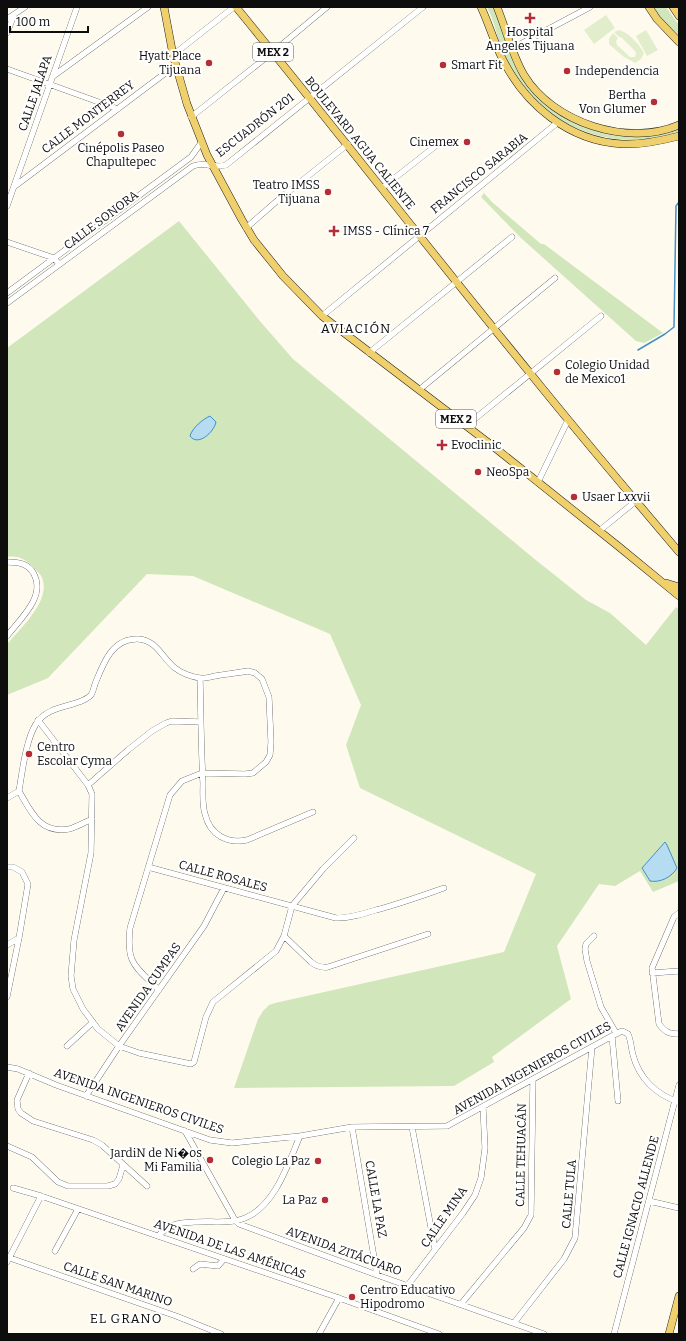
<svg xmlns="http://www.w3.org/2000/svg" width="686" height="1341" font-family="Bitter,serif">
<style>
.green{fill:#d1e6ba}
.pitch{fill:#e2eecb}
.water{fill:#b6dcf2;stroke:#4290c4}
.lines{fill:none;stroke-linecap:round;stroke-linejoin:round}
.stream{stroke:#4290c4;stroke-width:1.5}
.minor-casing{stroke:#404040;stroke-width:6}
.major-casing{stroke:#1e1e1e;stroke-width:8}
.minor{stroke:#fff;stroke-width:5.5}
.major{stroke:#f0d06d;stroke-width:7}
.poi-dot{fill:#b42e34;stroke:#fff;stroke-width:1.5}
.labels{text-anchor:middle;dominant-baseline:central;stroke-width:4;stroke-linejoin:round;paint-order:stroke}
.shield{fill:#fff;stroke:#565656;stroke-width:1}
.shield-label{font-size:11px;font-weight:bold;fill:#0d0d0d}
.poi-label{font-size:12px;fill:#0d0d0d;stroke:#fff;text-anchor:start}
.street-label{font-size:12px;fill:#0d0d0d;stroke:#fff}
.neighbourhood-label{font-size:13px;letter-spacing:1px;fill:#0d0d0d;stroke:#fff}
</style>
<rect width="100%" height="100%" fill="#fefbee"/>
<path class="green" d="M487,7H495L513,58L552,105L614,133L679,127V133C609,154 541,126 507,61C498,44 496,24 487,7Z
M654,7H666L679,25V36L660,17Z
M484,193L492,202L541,244H544L663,333L644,343L636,341L521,238L481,197Z
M179,221L259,320L293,359L537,561L586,600L610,613L646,645L676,607L679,609V881L653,892L640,871L615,886L599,884L557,946L571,999L492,1057L494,1062L454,1086L234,1088L258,1019L263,1011L269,1005L275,1003L504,952L536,874L360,788L346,745L361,705L330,634L193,576L147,574L48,678L7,695V644C20,629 49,602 43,581C42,575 38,572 34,568C27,560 18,555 7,557V348Z"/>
<path class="pitch" d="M606,15L615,28L594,44L584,30Z
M619,30C628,32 640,45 644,53L641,59L635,63L624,57L609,44V39L613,33L618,38L616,41L617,45L630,57H635L636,54L635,51L621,37H619L614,32Z
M646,30L658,50L647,56L636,36Z"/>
<path class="water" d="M210,416L216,422C214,432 198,447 190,436C192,428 203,419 210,416Z
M665,842L667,845L677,868C672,877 660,883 650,881L642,868Z"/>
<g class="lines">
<path class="stream" d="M638,350L665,334L674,327L676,206L679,202"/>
<g class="minor-casing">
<path id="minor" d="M7,19L25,7
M7,33L14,15
M513,48L590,7
M173,55L234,7
M7,69L118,109
M52,77L148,7
M191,117L273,52L327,7
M15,186L176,65
M382,188L438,144
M7,206L77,7
M246,228L278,200L348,144
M7,242L54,258L59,264
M7,293L191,157L201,143
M7,303L193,166C206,161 213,169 226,165L423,7
M322,316L557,123
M369,353L512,237
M419,390L555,278
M466,426L601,316
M538,482L568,420
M599,531L636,501
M7,562C18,562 28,563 34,574C46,597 20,619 7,636
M200,678C201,713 201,748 203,783C203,793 202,805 205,814C210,835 227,844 247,840L313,812
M38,720L88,785L92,794L91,853L74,940L71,976L73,989L83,1009L98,1029L119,1046L139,1053L191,1064L194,1062L206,1017L213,1002L276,951L284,936L292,906L323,869L354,838
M88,785L128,750L152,731L166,723L172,721L201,722
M19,791C22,773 26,739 36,724C49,703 79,708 91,695C93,692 94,687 95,684C103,664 112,638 138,639C157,640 162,658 175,668C181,673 192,677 200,678C204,679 210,677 215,676C226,674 237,673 248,671L255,673L262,679L269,697L271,742L270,755L266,762L253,773L245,774L202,773L182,781L170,795L130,928C126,964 135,966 159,990
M19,791C31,812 40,834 69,829C77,827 85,822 92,819
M7,798L19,791
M7,867H13L22,872L28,884L19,938L7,997
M148,867L336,918C350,918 363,914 376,910C399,904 421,896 444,888
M679,913L674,917L652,968L659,1024C665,1032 669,1034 679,1034
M284,936L311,962C316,966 321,968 328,967L428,934
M594,936L586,944L585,949L587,961L601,1007L616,1033
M7,945L19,938
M652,973L679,971
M612,1036L618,1101
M67,1046L93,1022
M7,1067L18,1069L56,1085L210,1140L232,1143L300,1136L352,1127L447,1126L612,1036L622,1031L628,1034C631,1040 631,1048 633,1055C639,1078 656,1095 679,1102
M29,1073L17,1100L18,1109L21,1113L33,1121L93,1140L102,1145L147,1186
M86,1096L119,1046L204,926L224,888
M352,1127L377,1275
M412,1127L435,1249
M185,1131L235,1220L239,1224L377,1275L544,1334
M7,1146L32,1157L58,1182L68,1186H108L115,1184L119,1179L123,1165
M13,1188L41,1196L339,1298L439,1334
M649,1201L679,1208
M158,1236C171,1223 179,1223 196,1222C212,1221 231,1224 245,1218C275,1206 288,1164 300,1136
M55,1251L78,1209
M7,1257L176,1316L221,1334
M7,1262L41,1196
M193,1269L200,1264L218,1266L224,1259
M408,1285L463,1213L475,1195L481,1178L485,1148L483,1107
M461,1304L524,1228L531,1215L533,1079
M514,1323L564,1259L575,1238L592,1047
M319,1334L339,1298
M614,1334L679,1085"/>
</g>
<g class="major-casing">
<path id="major" d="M164,7L173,55L187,104L207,155L242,220L254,240L283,276L322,316L494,447L618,546L679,596
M236,7C335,128 431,252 530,373C579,434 629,493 679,552
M481,7C489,24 494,42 502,58C525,105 569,141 622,144C642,145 660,141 679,136
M497,7C506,29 512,55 524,75C553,123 628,147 679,125
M649,7L657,19L679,42
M673,7L679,16
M666,583L679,587
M669,1334L679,1296"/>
</g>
<use href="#minor" class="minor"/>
<use href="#major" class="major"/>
</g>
<g class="poi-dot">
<path d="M528 12h4v4h4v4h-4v4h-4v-4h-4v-4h4z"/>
<circle cx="209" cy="63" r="4"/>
<circle cx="443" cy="65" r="4"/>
<circle cx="567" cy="71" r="4"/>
<circle cx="654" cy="102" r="4"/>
<circle cx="121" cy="134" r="4"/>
<circle cx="467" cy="142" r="4"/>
<circle cx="328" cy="192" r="4"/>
<path d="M332 225h4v4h4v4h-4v4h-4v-4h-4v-4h4z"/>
<circle cx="557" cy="372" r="4"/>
<path d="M440 439h4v4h4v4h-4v4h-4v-4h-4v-4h4z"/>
<circle cx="478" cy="472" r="4"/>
<circle cx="574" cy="497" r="4"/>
<circle cx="29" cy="754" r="4"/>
<circle cx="210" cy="1160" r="4"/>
<circle cx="318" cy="1161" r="4"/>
<circle cx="325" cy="1200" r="4"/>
<circle cx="352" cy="1297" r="4"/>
</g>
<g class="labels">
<g class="shield">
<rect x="253" y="43" width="40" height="18" rx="3"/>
<rect x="436" y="410" width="40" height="18" rx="3"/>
</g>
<g class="shield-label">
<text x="273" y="52">MEX 2</text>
<text x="456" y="419">MEX 2</text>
</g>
<g class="poi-label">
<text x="530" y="32" text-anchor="middle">Hospital<tspan x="530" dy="14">Angeles Tijuana</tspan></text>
<text x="201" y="56" text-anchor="end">Hyatt Place<tspan x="201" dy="14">Tijuana</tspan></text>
<text x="451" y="65">Smart Fit</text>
<text x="575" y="71">Independencia</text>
<text x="646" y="95" text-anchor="end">Bertha<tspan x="646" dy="14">Von Glumer</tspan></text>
<text x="459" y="142" text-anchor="end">Cinemex</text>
<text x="121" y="148" text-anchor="middle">Cinépolis Paseo<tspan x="121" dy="14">Chapultepec</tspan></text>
<text x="320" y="185" text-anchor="end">Teatro IMSS<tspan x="320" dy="14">Tijuana</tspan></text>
<text x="343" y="231">IMSS - Clínica 7</text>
<text x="565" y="365">Colegio Unidad<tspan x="565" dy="14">de Mexico1</tspan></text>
<text x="451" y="445">Evoclinic</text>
<text x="486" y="472">NeoSpa</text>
<text x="582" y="497">Usaer Lxxvii</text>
<text x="37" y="747">Centro<tspan x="37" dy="14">Escolar Cyma</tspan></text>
<text x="202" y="1153" text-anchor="end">JardiN de Ni�os<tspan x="202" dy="14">Mi Familia</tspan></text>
<text x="310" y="1161" text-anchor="end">Colegio La Paz</text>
<text x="317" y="1200" text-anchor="end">La Paz</text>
<text x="360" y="1290">Centro Educativo<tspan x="360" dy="14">Hipodromo</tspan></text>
</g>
<g class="street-label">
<text transform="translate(35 93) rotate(-71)">CALLE JALAPA</text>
<text transform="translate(88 117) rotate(-37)">CALLE MONTERREY</text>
<text transform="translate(255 125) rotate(-38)">ESCUADRÓN 201</text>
<text transform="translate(360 143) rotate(51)">BOULEVARD AGUA CALIENTE</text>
<text transform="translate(479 173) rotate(-39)">FRANCISCO SARABIA</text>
<text transform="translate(101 220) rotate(-37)">CALLE SONORA</text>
<text transform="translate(223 876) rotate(15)">CALLE ROSALES</text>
<text transform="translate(148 987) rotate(-55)">AVENIDA CUMPAS</text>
<text transform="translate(532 1068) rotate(-29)">AVENIDA INGENIEROS CIVILES</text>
<text transform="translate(139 1101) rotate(19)">AVENIDA INGENIEROS CIVILES</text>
<text transform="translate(521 1155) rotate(-89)">CALLE TEHUACÁN</text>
<text transform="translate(569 1194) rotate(-85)">CALLE TULA</text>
<text transform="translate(376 1199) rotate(80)">CALLE LA PAZ</text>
<text transform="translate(636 1207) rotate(-75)">CALLE IGNACIO ALLENDE</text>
<text transform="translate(444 1217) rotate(-55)">CALLE MINA</text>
<text transform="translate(230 1249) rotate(19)">AVENIDA DE LAS AMÉRICAS</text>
<text transform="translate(344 1251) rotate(20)">AVENIDA ZITÁCUARO</text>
<text transform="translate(118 1284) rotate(19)">CALLE SAN MARINO</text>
</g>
<g class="neighbourhood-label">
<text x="356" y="328">AVIACIÓN</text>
<text x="126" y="1318">EL GRANO</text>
</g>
</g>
<rect width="686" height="1341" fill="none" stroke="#0d0d0d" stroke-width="16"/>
<path d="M10 26v6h78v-6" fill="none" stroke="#0d0d0d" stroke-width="2"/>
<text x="16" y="26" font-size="12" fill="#0d0d0d" stroke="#ffffff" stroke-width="3" paint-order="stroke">100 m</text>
</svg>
